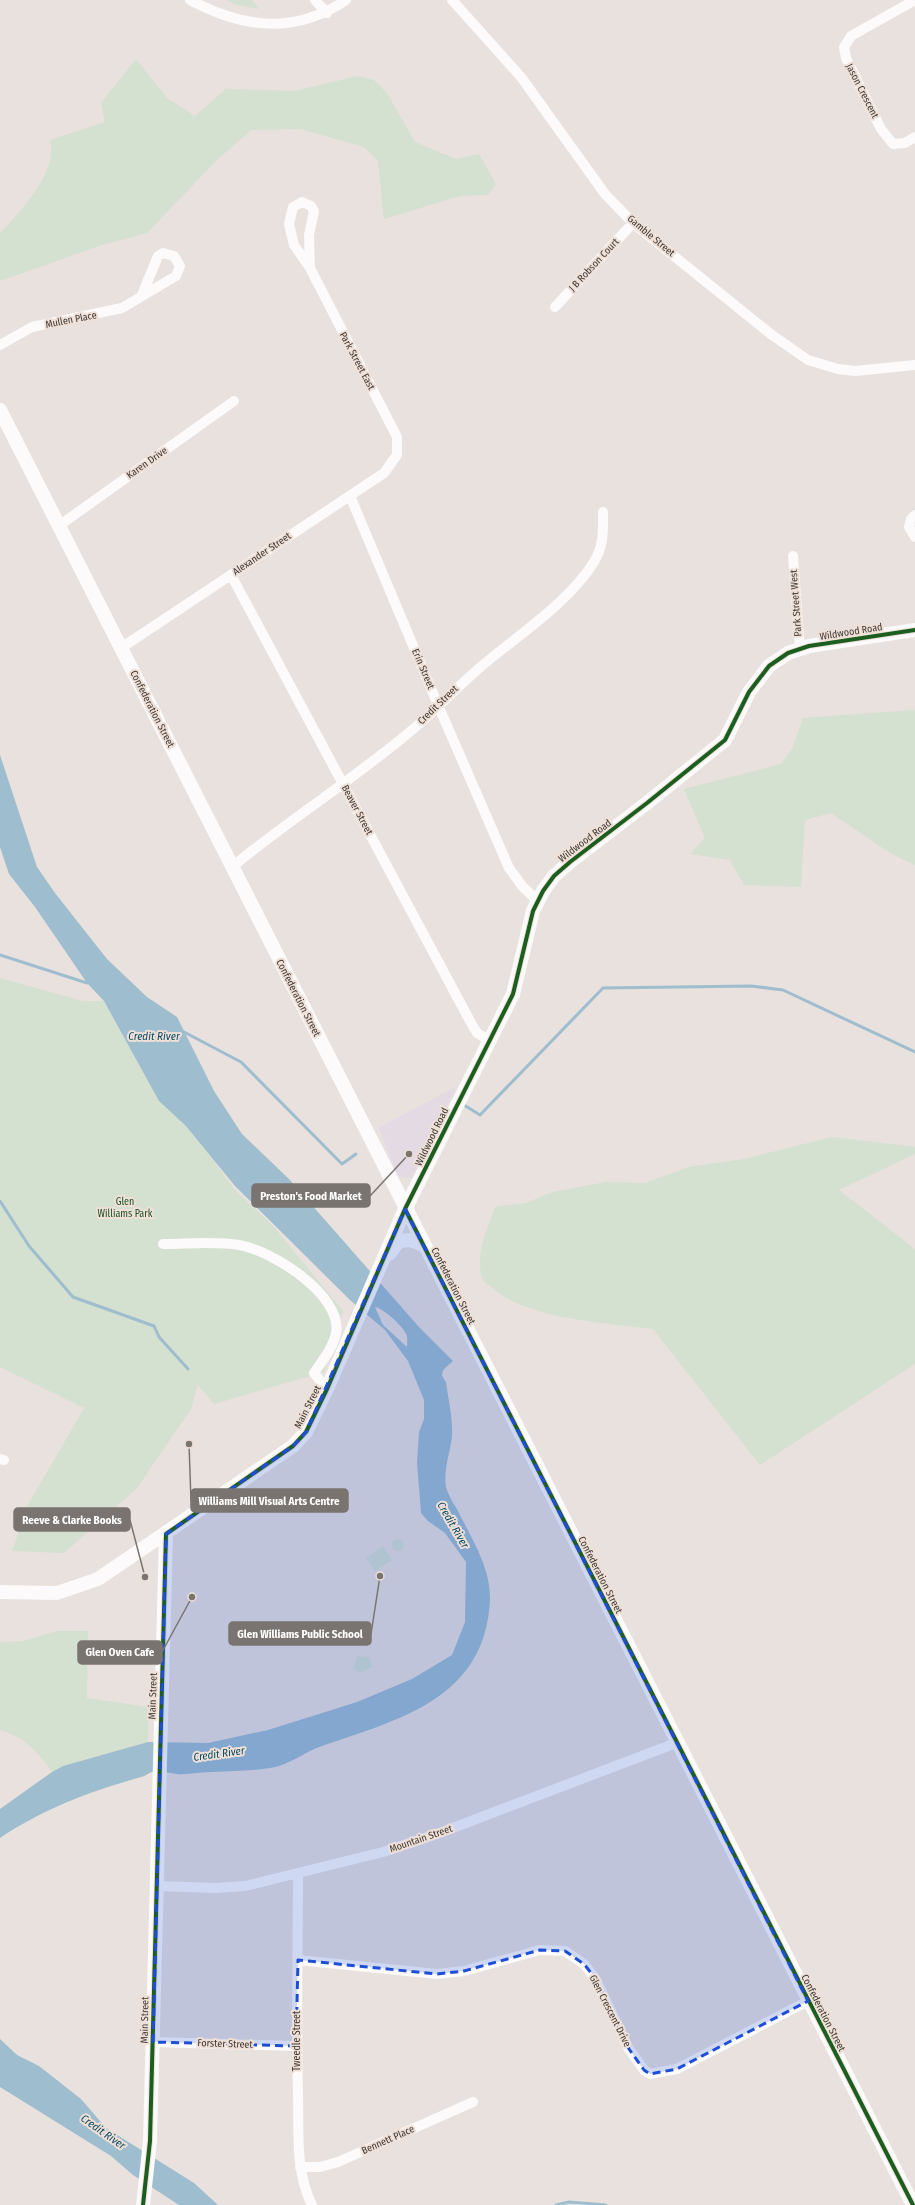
<svg xmlns="http://www.w3.org/2000/svg" width="915" height="2205" font-family="'Fira Sans Condensed',sans-serif">
<style>
.commercial{fill:#e3dae4}
.green{fill:#d4e0d0}
.water{fill:#9ebdce;fill-rule:evenodd}
.lines{fill:none;stroke-linecap:round;stroke-linejoin:round}
.stream{stroke:#9ebdce;stroke-width:3}
.street{stroke:#fcfafa;stroke-width:10}
.secondary{stroke:#fcfafa;stroke-width:14}
.cycleway-casing{stroke:#efe0d7;stroke-width:6}
.cycleway{stroke:#1b5e20;stroke-width:4}
.marked{fill:#1d4ed8;fill-opacity:0.2;stroke:#1d4ed8;stroke-width:3;stroke-dasharray:8 5;stroke-linejoin:round}
.labels{text-anchor:middle;dominant-baseline:central;stroke-width:4;stroke-linejoin:round;paint-order:stroke}
.street-label{font-size:10px;fill:#3e3935;stroke:#efe0d7}
.park-label{font-size:10px;fill:#1c5124;stroke:#efe0d7}
.water-label{font-size:11px;font-style:italic;fill:#064963;stroke:#efe0d7}
.leader{fill:none;stroke:#7a7470;stroke-width:1.5}
.callout-dot{fill:#7a7470;stroke:#efe0d7;stroke-width:1.5}
.callout{fill:#7a7470;stroke:#7a7470;stroke-width:1.5}
.callout-label{font-size:11px;text-anchor:middle;font-weight:bold;fill:#fff}
</style>
<rect width="100%" height="100%" fill="#e9e1dd"/>
<path class="commercial" d="M457,1086L412,1178L398,1176L379,1128Z"/>
<path class="green" d="M227,0H252L259,9L236,5Z
M136,59L167,98L195,116L226,89L295,91L357,76L374,80L387,93L415,142L456,159L479,154L496,184L488,195L460,196L384,219L378,161L364,147L300,129L251,130L217,160L147,233L102,245L0,281V233C20,212 59,171 50,140L105,122L101,103Z
M915,710V865L890,853L831,813L805,820L801,887L744,885L730,860L690,854L705,838L684,789L781,764L792,749L803,718Z
M0,978L83,1001H104L159,1101L192,1130L234,1189L274,1227L343,1311L324,1372L214,1404L198,1385L191,1409L137,1488L64,1553L12,1551L29,1503L84,1408L0,1367Z
M832,1137L915,1147V1154L839,1190L915,1249V1364L760,1465L653,1329C606,1323 525,1319 490,1286C487,1284 483,1281 482,1278C475,1252 487,1231 495,1207L526,1203L552,1192L606,1182L645,1183L689,1167L744,1159Z
M392 1545a6 6 0 1 1 12 0a6 6 0 1 1-12 0Z
M383,1546L392,1560L375,1571L366,1558Z
M57,1631H88L87,1698L149,1707L148,1742L63,1766L52,1772C37,1751 25,1737 0,1730V1642L24,1641Z
M357,1656L369,1657L372,1667L359,1673L353,1668Z"/>
<path class="water" d="M0,755L37,867L55,893L107,959L147,997L177,1017L214,1091L242,1134L289,1179L419,1327L453,1361C446,1368 437,1371 446,1382C448,1398 453,1418 452,1435C451,1451 443,1469 446,1487C448,1494 453,1503 457,1509C471,1538 491,1567 490,1600C485,1699 400,1719 322,1746C304,1752 290,1765 270,1768C251,1771 232,1771 213,1772C201,1772 188,1775 177,1774C169,1773 161,1771 152,1772C148,1773 146,1776 141,1777C91,1791 43,1809 0,1838V1809L52,1772L63,1766L148,1742L208,1743L268,1730L357,1702L412,1679L452,1655L465,1622L466,1562L445,1533L428,1521L421,1513L417,1463L419,1432L424,1419V1400L408,1361L385,1330L351,1301L235,1186L186,1126L159,1101L104,1001L87,983L35,907L9,874L0,847ZM375,1307C384,1309 402,1325 406,1334C408,1337 407,1343 407,1347L383,1325Z
M0,2039L17,2055L39,2066L81,2099L106,2128L194,2183L218,2205H179L133,2175L111,2156L0,2087Z"/>
<g class="lines">
<path class="stream" d="M0,955L87,983
M184,1032L241,1062L342,1164L356,1154
M464,1105L480,1115L603,988L751,986L783,990L915,1052
M0,1201L29,1246L73,1297L154,1326L159,1337L188,1369
M556,2205L569,2202L606,2205"/>
<path class="street" d="M190,0C243,28 294,35 346,0
M315,0L327,13
M452,0L521,77L605,194L633,223L772,335L808,360L838,369L855,371L915,365
M915,0L851,36L844,47L846,58L881,129L893,144L905,143L915,137
M555,307L633,223
M0,345L32,327L122,308L176,276L180,266L174,256L163,253L158,256L142,295
M350,496L438,705L509,868L523,887L538,901
M915,515L911,519L909,527L915,537
M60,525L234,401
M793,556L800,650
M231,575L470,1021L477,1033L489,1040
M121,648L384,473L397,455V437L310,268L294,245L289,224L293,207L302,202L311,206L314,211L309,235L310,268
M232,867C290,819 354,779 412,730C437,709 459,685 484,664C520,634 569,602 594,562C604,546 603,530 603,512
M163,1244C187,1244 216,1241 239,1245C271,1250 343,1295 336,1333C333,1348 322,1361 314,1373L327,1389
M0,1459L4,1460
M298,1874C298,1948 296,2021 298,2095C299,2132 295,2171 312,2205
M156,1886L216,1888L245,1886L383,1852L437,1834L676,1743
M298,1960L437,1974L464,1971L540,1950L565,1951L584,1964L595,1978L629,2049L644,2070L650,2074L677,2069L808,2001
M153,2042L296,2046
M300,2167H320L338,2162L473,2102"/>
<path class="secondary" d="M0,410L913,2205
M389,1254L399,1241L410,1240L423,1245
M0,1592L57,1593L98,1579L293,1446L306,1432L327,1389L405,1209L513,994L533,911L543,891L554,876L570,862L647,803L725,740L749,692L769,666L788,653L809,646L915,630
M143,2205L150,2141L166,1534"/>
<g class="cycleway-casing">
<path id="cycleway" d="M405,1209L913,2205
M143,2205L150,2141L166,1534L293,1446L306,1432L327,1389L405,1209L513,994L533,911L543,891L554,876L570,862L647,803L725,740L749,692L769,666L788,653L809,646L915,630"/>
</g>
<use href="#cycleway" class="cycleway"/>
</g>
<path class="marked" d="M405,1209L808,2001L677,2069L650,2074L644,2070L629,2049L595,1978L584,1964L565,1951L540,1950L464,1971L437,1974L298,1960L296,2046L153,2042L166,1534L293,1446L306,1432Z"/>
<g class="labels">
<g class="street-label">
<text transform="translate(862 91) rotate(63)">Jason Crescent</text>
<text transform="translate(651 236) rotate(40)">Gamble Street</text>
<text transform="translate(594 265) rotate(-47)">J B Robson Court</text>
<text transform="translate(71 320) rotate(-11)">Mullen Place</text>
<text transform="translate(357 361) rotate(62)">Park Street East</text>
<text transform="translate(147 463) rotate(-35)">Karen Drive</text>
<text transform="translate(262 554) rotate(-34)">Alexander Street</text>
<text transform="translate(796 603) rotate(-94)">Park Street West</text>
<text transform="translate(851 632) rotate(-9)">Wildwood Road</text>
<text transform="translate(423 669) rotate(67)">Erin Street</text>
<text transform="translate(438 705) rotate(-44)">Credit Street</text>
<text transform="translate(152 709) rotate(63)">Confederation Street</text>
<text transform="translate(357 810) rotate(62)">Beaver Street</text>
<text transform="translate(585 841) rotate(-37)">Wildwood Road</text>
<text transform="translate(298 998) rotate(63)">Confederation Street</text>
<text transform="translate(432 1137) rotate(-64)">Wildwood Road</text>
<text transform="translate(453 1286) rotate(63)">Confederation Street</text>
<text transform="translate(308 1407) rotate(-63)">Main Street</text>
<text transform="translate(600 1575) rotate(63)">Confederation Street</text>
<text transform="translate(153 1696) rotate(-88)">Main Street</text>
<text transform="translate(421 1839) rotate(-19)">Mountain Street</text>
<text transform="translate(610 2011) rotate(63)">Glen Crescent Drive</text>
<text transform="translate(823 2013) rotate(63)">Confederation Street</text>
<text transform="translate(145 2020) rotate(-89)">Main Street</text>
<text transform="translate(297 2041) rotate(-90)">Tweedle Street</text>
<text transform="translate(225 2044) rotate(2)">Forster Street</text>
<text transform="translate(388 2140) rotate(-24)">Bennett Place</text>
</g>
<g class="park-label">
<text x="125" y="1202">Glen<tspan x="125" dy="12">Williams Park</tspan></text>
</g>
<g class="water-label">
<text x="154" y="1036">Credit River</text>
<text transform="translate(453 1525) rotate(60)">Credit River</text>
<text transform="translate(219 1754) rotate(-8)">Credit River</text>
<text transform="translate(103 2132) rotate(35)">Credit River</text>
</g>
</g>
<path class="leader" d="M409 1154L370 1196M189 1444L191 1501M145 1577L130 1520M380 1576L371 1634M192 1597L162 1652"/>
<g class="callout-dot">
<circle cx="409" cy="1154" r="4"/>
<circle cx="189" cy="1444" r="4"/>
<circle cx="145" cy="1577" r="4"/>
<circle cx="380" cy="1576" r="4"/>
<circle cx="192" cy="1597" r="4"/>
</g>
<g class="callout">
<rect x="252" y="1184" width="118" height="23" rx="4"/>
<rect x="191" y="1489" width="157" height="23" rx="4"/>
<rect x="14" y="1508" width="116" height="23" rx="4"/>
<rect x="229" y="1622" width="142" height="23" rx="4"/>
<rect x="78" y="1641" width="84" height="23" rx="4"/>
</g>
<g class="callout-label">
<text x="311" y="1200">Preston's Food Market</text>
<text x="269" y="1505">Williams Mill Visual Arts Centre</text>
<text x="72" y="1524">Reeve &amp; Clarke Books</text>
<text x="300" y="1638">Glen Williams Public School</text>
<text x="120" y="1656">Glen Oven Cafe</text>
</g>
</svg>
